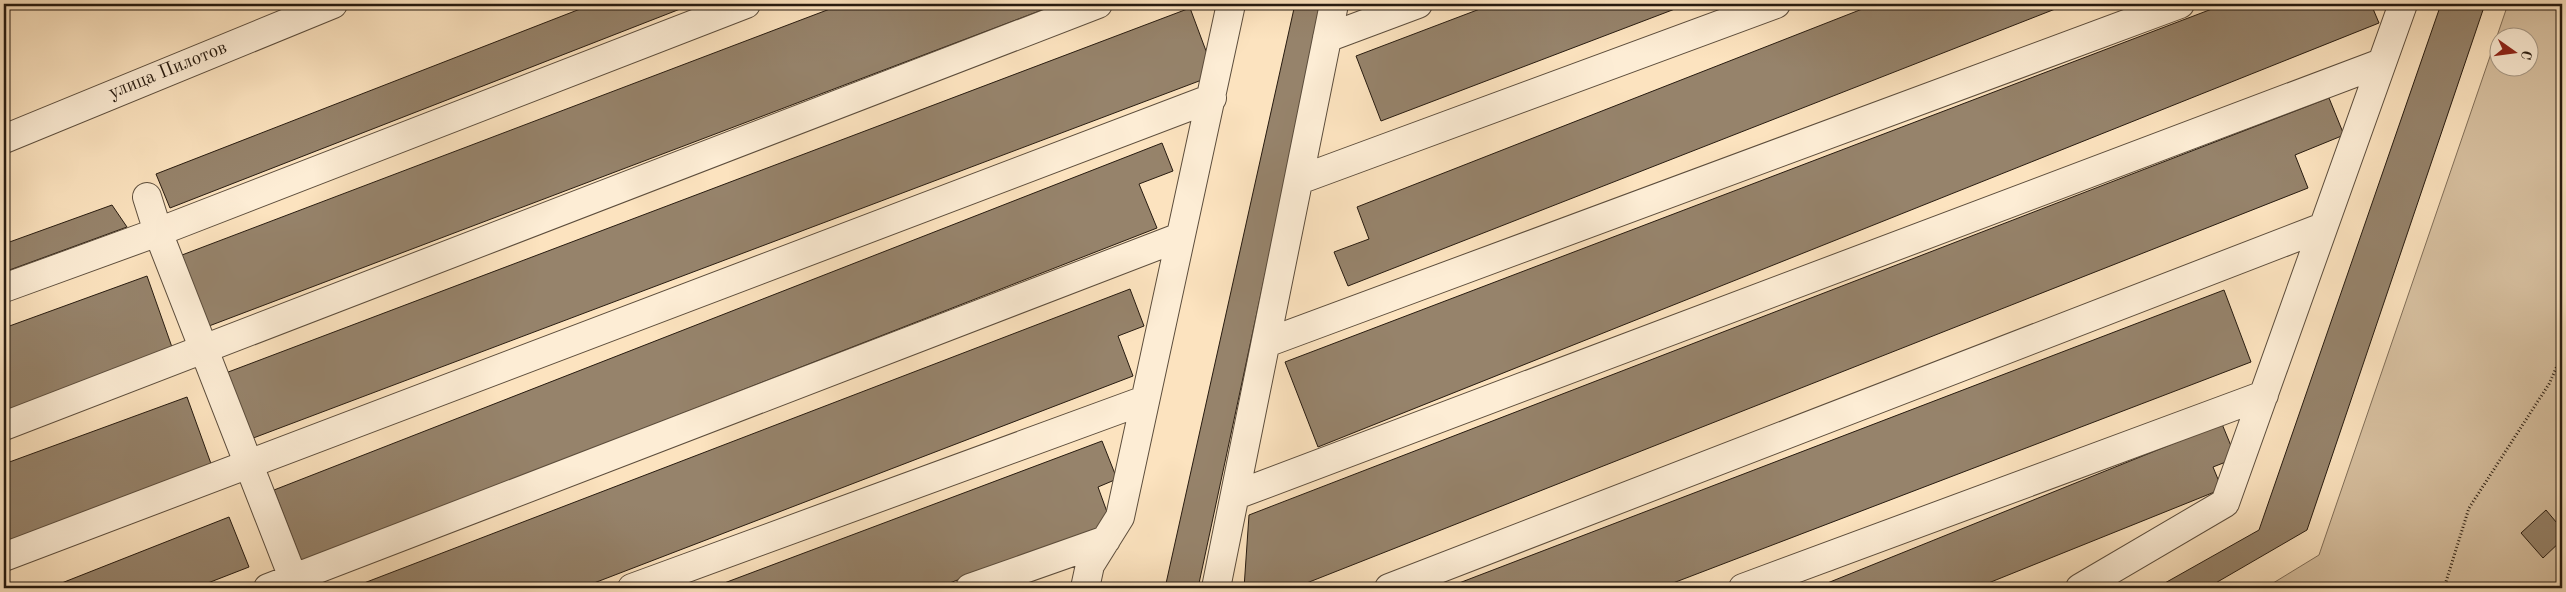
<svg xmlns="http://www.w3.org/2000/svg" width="2566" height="592" font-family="'Old Standard TT',serif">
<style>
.green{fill:#d8c1a1;stroke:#806e58;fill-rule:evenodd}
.building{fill:#96836b;stroke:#271b10}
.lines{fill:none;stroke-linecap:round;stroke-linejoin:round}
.minor-casing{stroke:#5c4d3c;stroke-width:30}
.path{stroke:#271b10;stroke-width:3;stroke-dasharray:1 2.5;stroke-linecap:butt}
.minor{stroke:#fdedd5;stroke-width:28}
.labels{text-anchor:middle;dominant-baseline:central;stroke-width:5;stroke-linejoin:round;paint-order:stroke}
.street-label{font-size:19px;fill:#271b10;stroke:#fdedd5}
</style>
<rect width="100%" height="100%" fill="#fce3bf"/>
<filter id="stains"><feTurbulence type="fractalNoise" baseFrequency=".004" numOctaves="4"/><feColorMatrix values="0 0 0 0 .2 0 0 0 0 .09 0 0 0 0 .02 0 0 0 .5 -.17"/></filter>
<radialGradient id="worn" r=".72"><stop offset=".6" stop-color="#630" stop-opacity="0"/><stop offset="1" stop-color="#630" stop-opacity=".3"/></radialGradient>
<path class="green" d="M2508,4H2562V588H2265L2319,555ZM2498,38H2528V68H2498Z"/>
<path class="building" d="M593,4H693L170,208L156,174Z
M843,4H1058L209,326L182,255Z
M1295,4H1323L1198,588H1165Z
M1493,4H1688L1381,121L1356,56Z
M1875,4H2068L1348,286L1334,252L1369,239L1357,207Z
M2225,4H2371L2379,23L1318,447L1285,362Z
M2441,4H2485L2307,530L2207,588H2156L2259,530Z
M1190,8L1215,75L248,440L223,374Z
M2329,98L2344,135L2295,155L2308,188L1294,588H1244L1249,515Z
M1162,143L1173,171L1139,184L1157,228L302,562L274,490Z
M112,205L127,227L4,272V244Z
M147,276L173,350L4,412V328Z
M1130,289L1144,326L1118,336L1133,376L581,588H351Z
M2224,290L2251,362L1660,588H1446Z
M187,397L214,472L4,549V464Z
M2222,424L2236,458L2213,467L2222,489L1976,588H1815Z
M1102,441L1117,479L1098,487L1111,523L936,588H711Z
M2546,510L2562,529V540L2543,558L2521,533Z
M229,517L249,567L195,588H49Z"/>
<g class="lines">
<g class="minor-casing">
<path id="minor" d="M1327,38L1418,4
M4,139L333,4
M1299,180L1776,4
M147,197L158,232L297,588
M4,288L158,232L746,4
M1266,343L2180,4
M4,426L1098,4
M1236,495L2381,63
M4,557L1212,98
M268,588L1180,237
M632,588L1145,400
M970,588L1106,540
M1085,588L1090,565L1120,517L1231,4
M1216,588L1334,4
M1389,588L2323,227
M1743,588L2264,395
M2080,588L2225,503L2403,4"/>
</g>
<path class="path" d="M2444,588L2469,508L2549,384L2562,355"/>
<use href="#minor" class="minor"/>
</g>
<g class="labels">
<g class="street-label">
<text transform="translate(168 71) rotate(-22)">улица Пилотов</text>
</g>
</g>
<rect width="2566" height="592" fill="none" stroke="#fce3bf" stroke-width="20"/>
<rect x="5" y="5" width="2556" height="582" fill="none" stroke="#271b10" stroke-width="2.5"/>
<rect x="10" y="10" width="2546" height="572" fill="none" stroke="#271b10"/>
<g transform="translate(2514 52) rotate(104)"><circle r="24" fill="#fdedd5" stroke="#a79986"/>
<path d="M0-4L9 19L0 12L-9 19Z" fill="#8f2418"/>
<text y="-8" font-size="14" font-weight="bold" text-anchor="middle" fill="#271b10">С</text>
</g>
<rect width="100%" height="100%" filter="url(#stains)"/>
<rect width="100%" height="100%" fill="url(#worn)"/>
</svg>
